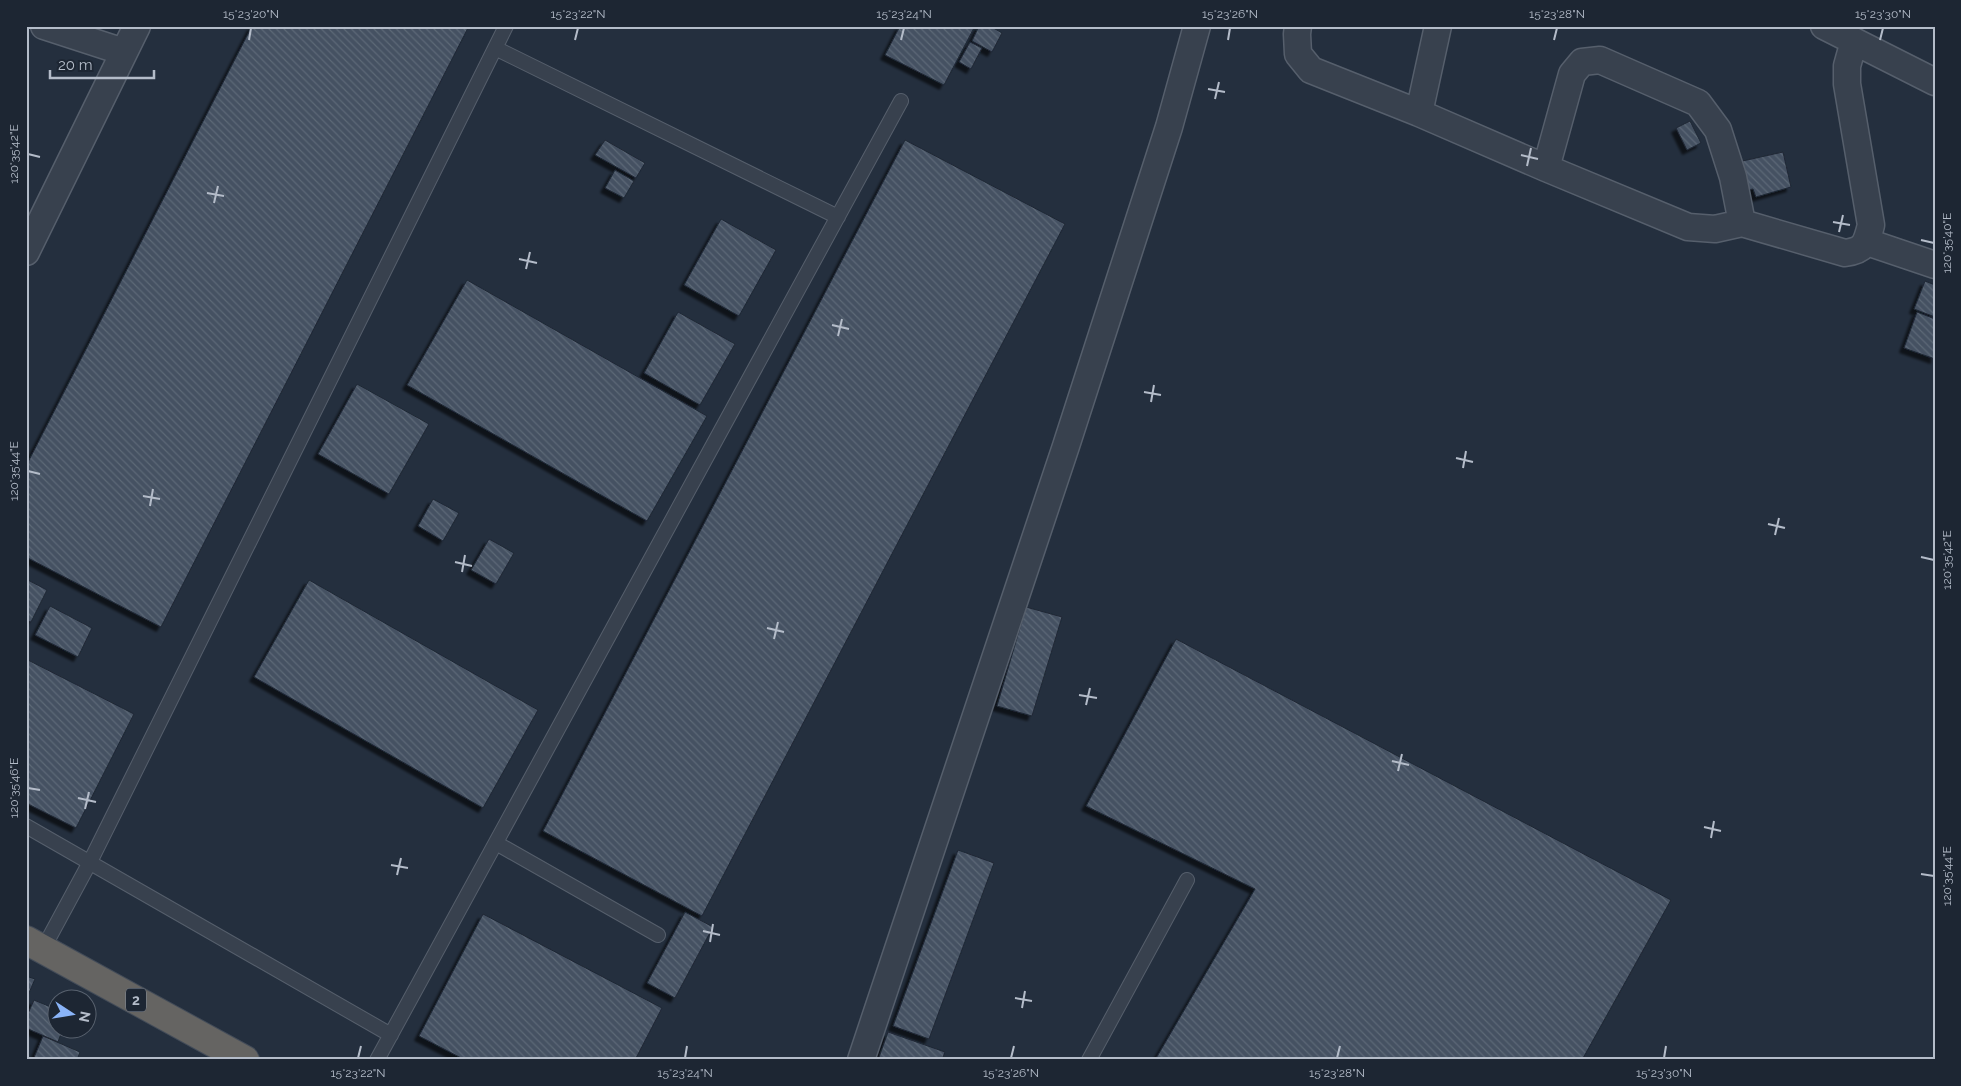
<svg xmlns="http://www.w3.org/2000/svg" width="1961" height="1086" font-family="Raleway,sans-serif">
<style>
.building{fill:url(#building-back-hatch);stroke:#1f2835;filter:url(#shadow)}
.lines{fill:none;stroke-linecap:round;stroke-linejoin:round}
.service-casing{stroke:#565f6c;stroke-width:16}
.minor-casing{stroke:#565f6c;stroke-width:29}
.trunk-casing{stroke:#434c59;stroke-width:30}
.service{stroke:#38414e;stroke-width:14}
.minor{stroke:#38414e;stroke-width:26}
.trunk{stroke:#656462;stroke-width:28}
.ticks{fill:none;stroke:#b4bcc9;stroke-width:2}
.labels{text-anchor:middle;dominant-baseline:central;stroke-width:5;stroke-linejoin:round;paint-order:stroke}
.shield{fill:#1d2633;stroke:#878f9c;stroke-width:1}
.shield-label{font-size:14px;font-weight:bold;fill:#b4bcc9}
.neatline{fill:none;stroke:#b4bcc9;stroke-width:2}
.ticks-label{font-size:12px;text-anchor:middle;fill:#b4bcc9}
</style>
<defs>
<pattern id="building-back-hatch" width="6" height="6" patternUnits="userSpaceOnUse" patternTransform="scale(1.25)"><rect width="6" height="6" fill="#455162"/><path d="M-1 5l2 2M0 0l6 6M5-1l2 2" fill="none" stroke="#5d6877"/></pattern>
<filter id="shadow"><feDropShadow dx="-4.5" dy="4.5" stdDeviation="1" flood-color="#0009"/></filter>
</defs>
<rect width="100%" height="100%" fill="#242f3e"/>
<path class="building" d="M252,26H469L161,627L26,557V466Z
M900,26H975L944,85L885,55Z
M979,26H990L1002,33L992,52L972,41Z
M970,42L982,48L971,69L959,62Z
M1690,121L1701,143L1687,150L1676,128Z
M605,140L645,163L636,178L595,155Z
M905,140L1065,224L702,916L543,831Z
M1783,152L1791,187L1756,197L1753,189L1741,191L1738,162Z
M615,170L634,181L624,198L605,188Z
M721,219L776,250L739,316L684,285Z
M467,280L707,416L647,521L407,385Z
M1925,281L1935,285V317L1914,309Z
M678,312L735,344L700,405L644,373Z
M1917,312L1935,319V359L1904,348Z
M357,384L429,424L389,494L318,454Z
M433,499L459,513L443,541L418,526Z
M489,539L514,553L496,584L471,570Z
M26,579L47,590L31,622L26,620Z
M309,580L538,710L483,808L254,677Z
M50,606L92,628L78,657L35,635Z
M1026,607L1062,617L1032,716L997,706Z
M1176,639L1671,900L1582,1060H1155L1255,889L1086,806Z
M26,659L134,714L76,828L26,803Z
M958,850L994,863L929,1039L893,1026Z
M685,912L713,927L675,998L647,983Z
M483,914L662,1008L635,1060H465L419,1036Z
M26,976L35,979L26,1000Z
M34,1000L58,1010V1028H63L58,1042L26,1028V1018Z
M888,1032L945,1052L942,1060H878Z
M43,1036L80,1052L77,1060H33Z"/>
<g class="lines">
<g class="service-casing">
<path id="service" d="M495,48L838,217
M26,826L391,1035
M496,843L658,935
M43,949L90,862L506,26
M377,1060L901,101
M1089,1060L1187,880"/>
</g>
<g class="minor-casing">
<path id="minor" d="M44,26L124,52
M1298,26L1297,34L1298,54L1311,70L1419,113L1546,168L1688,227L1715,229L1742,223L1845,253C1865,250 1866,244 1871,225L1847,84V66L1854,41
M1824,26L1935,82
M1419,113L1438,26
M1546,168L1572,74L1582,62L1600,60L1698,103L1718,130L1733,177L1742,223
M1867,242L1935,265
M26,252L137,26
M861,1060L1066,446L1169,127L1197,26"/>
</g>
<g class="trunk-casing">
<path id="trunk" d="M26,940L245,1060"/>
</g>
<use href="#service" class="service"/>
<use href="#minor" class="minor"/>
<use href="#trunk" class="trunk"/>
</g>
<path class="ticks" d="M249,40L251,28M575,40L578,28M901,40L904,28M1228,40L1230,28M1554,40L1557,28M1880,40L1883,28M1208,89L1225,92M1215,99L1219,82M28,154L40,157M1521,155L1538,159M1527,166L1531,148M207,193L224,196M214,203L218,186M1833,222L1850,225M1839,232L1843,215M1921,240L1934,243M519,259L537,263M526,269L530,252M832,325L849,329M838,336L842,319M1144,392L1161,395M1151,402L1154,385M1456,458L1473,462M1463,468L1466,451M28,471L40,474M143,496L160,499M150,506L153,489M1768,524L1785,528M1775,535L1779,518M1921,557L1934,560M455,562L472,566M462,572L465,555M767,628L784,632M774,639L778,622M1079,695L1097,698M1086,705L1090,688M1392,761L1409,765M1398,771L1402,754M28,788L40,790M78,798L96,802M85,809L89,792M1704,827L1721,831M1711,838L1714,821M391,865L408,868M1921,874L1934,876M397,875L401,858M703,931L720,935M710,942L713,924M1015,998L1032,1001M1022,1008L1025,991M358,1058L361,1046M685,1058L687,1046M1011,1058L1014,1046M1337,1058L1340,1046M1664,1058L1666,1046"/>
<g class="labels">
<rect class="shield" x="126" y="988.5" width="20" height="23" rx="4"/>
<g class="shield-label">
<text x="136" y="1000">2</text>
</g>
</g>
<rect width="1961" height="1086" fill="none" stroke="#1d2633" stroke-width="55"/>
<g transform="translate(72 1014) rotate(102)"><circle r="24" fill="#1d2633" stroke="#59626f"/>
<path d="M0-4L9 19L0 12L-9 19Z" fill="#8ab4f8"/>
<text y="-8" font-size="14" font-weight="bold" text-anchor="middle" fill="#b4bcc9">N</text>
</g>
<path d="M50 70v8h104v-8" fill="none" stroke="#b4bcc9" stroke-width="2.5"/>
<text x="58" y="70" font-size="15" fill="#b4bcc9" stroke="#1d2633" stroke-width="4" paint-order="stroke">20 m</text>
<rect x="28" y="28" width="1906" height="1030" class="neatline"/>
<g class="ticks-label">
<text x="251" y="18">15°23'20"N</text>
<text x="578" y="18">15°23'22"N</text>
<text x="904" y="18">15°23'24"N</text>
<text x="1230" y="18">15°23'26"N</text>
<text x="1557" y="18">15°23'28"N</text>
<text x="1883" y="18">15°23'30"N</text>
<text transform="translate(14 154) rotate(-90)" y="4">120°35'42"E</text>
<text transform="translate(1947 243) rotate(-90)" y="4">120°35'40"E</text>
<text transform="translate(14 471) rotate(-90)" y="4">120°35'44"E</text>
<text transform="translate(1947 560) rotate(-90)" y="4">120°35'42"E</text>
<text transform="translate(14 788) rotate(-90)" y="4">120°35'46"E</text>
<text transform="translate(1947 876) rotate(-90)" y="4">120°35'44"E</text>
<text x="358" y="1077">15°23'22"N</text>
<text x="685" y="1077">15°23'24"N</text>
<text x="1011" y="1077">15°23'26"N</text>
<text x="1337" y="1077">15°23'28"N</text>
<text x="1664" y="1077">15°23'30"N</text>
</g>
</svg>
